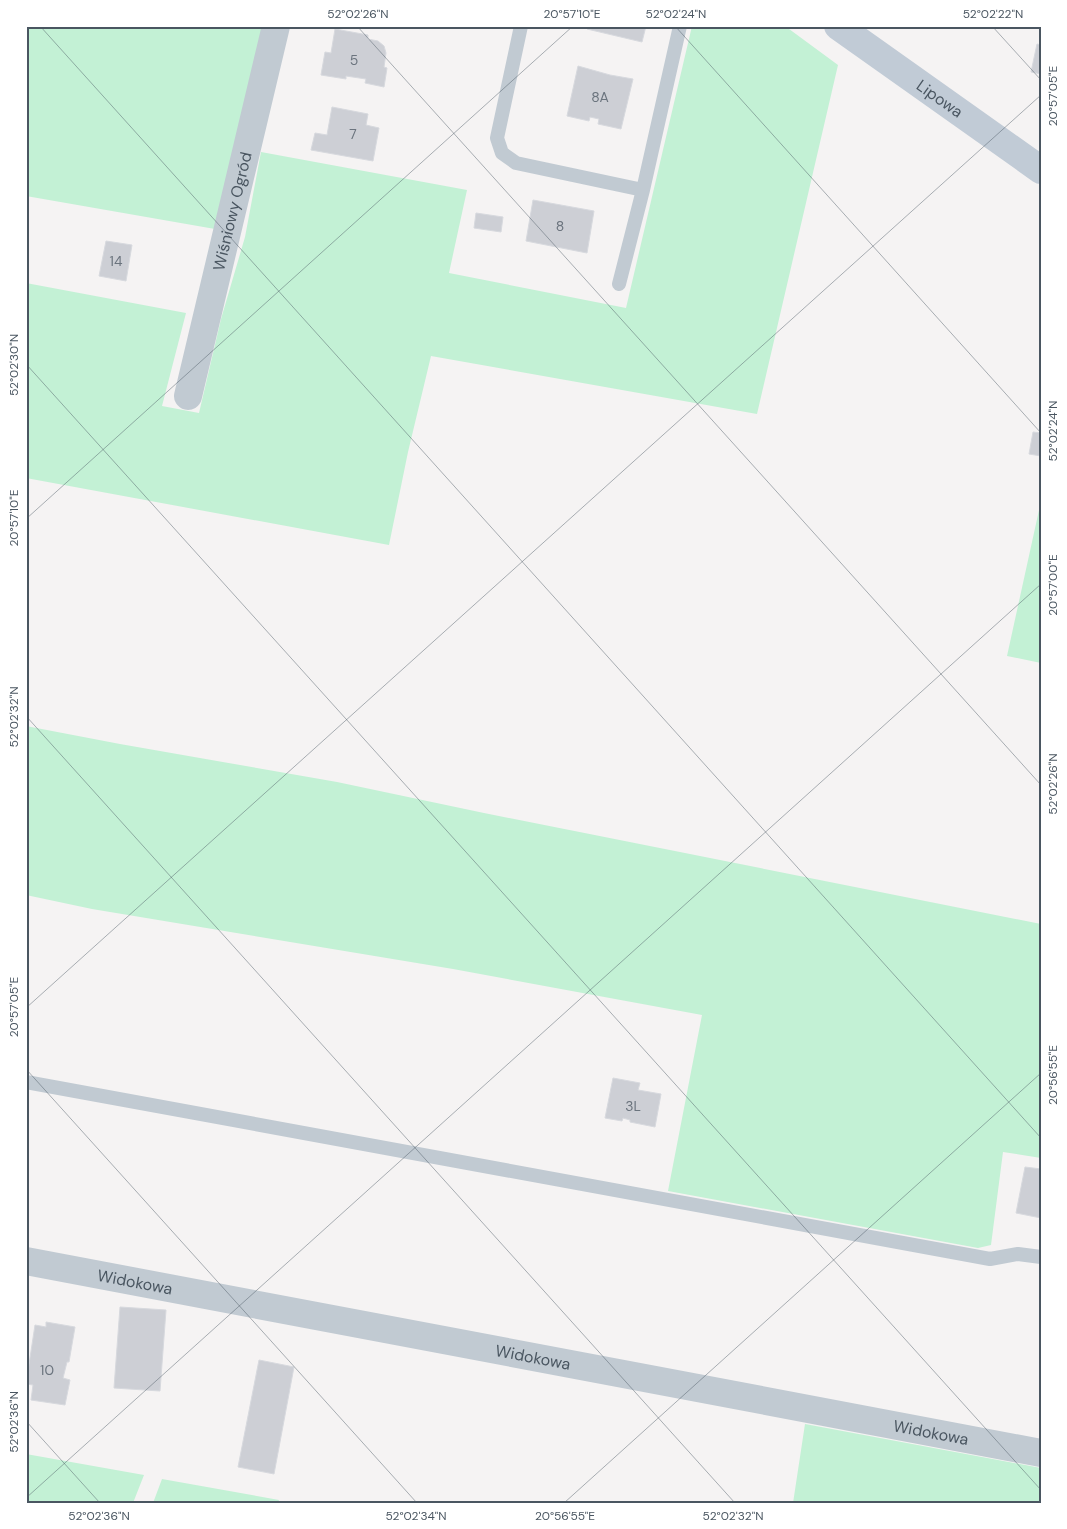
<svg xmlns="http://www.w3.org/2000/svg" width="1067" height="1529" font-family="'DM Sans',sans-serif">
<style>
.green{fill:#c3f1d5}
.building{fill:#cdcfd5;stroke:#d7d9de}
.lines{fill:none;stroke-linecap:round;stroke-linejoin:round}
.lane{stroke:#c1cad2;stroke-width:14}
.street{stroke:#c1cad2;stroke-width:28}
.secondary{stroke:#c1cbd6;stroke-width:28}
.ticks{fill:none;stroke:#4a5661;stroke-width:1;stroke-opacity:0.45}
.labels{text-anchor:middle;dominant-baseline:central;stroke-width:4;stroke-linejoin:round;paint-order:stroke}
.number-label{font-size:14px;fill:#6b747e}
.street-label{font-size:16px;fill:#4a5661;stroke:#fff}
.neatline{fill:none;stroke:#4a5661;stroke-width:2}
.ticks-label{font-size:12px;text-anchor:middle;fill:#4a5661}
</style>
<rect width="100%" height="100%" fill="#f5f3f3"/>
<path class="green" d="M26,26H266L215,229L26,196Z
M692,26H785L838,65L757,414L431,356L408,452L389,545L26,478V283L186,313L162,406L199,413L221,319L245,237L261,152L467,190L449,273L626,308Z
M1041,501V663L1007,656Z
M26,726L120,744L337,782L484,813L1041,924V1158L1003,1152L991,1245L978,1248L668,1191L702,1015L453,969L92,909L26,895Z
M805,1424L1041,1468V1503H793Z
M26,1454L144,1475L133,1503H26Z
M162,1479L279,1500L278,1503H153Z"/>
<path class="building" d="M588,26H646L642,42L587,29Z
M335,29L368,35V39L378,41L384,46L386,53L384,67L387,68L384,87L365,83L366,79L346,76V79L321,75L325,52L331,53Z
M1037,44L1041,45V74L1031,72Z
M578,66L610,75L633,79L621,129L598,124L599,119L590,117L589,121L567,116Z
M332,107L368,114L366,125L379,128L373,161L311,150L315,133L327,135Z
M533,200L594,211L587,253L526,241Z
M476,213L503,217L501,232L474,228Z
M106,241L132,245L126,281L99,276Z
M1033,432L1041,433V456L1029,454Z
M613,1078L640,1083L638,1090L661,1094L655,1127L630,1122V1120L623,1118L622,1121L605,1118Z
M1025,1167L1041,1169V1218L1016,1213Z
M120,1307L166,1310L160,1391L114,1388Z
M46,1322L75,1327L69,1362H67L63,1378L70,1380L65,1405L31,1400L33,1385L26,1384L35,1325L46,1327Z
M259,1360L294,1367L274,1474L238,1467Z"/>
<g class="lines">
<path class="lane" d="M521,26L497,138L502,153L516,163L643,190
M619,284L643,190L680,26
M26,1082L990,1259L1018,1254L1041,1257"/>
<g class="street">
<path id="s1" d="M188,396L276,26"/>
<path id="s2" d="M26,1261L1041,1453"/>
</g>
<path class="secondary" id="s3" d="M838,26L1041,170"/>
</g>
<path class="ticks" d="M40,26L1041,1138M357,26L1041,785M675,26L1041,433M992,26L1041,80M26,30L30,26M26,364L1041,1490M26,519L573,26M26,716L735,1503M26,1008L1041,95M26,1069L417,1503M26,1421L100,1503M26,1498L1041,584M564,1503L1041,1073"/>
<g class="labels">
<g class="number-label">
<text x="354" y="60">5</text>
<text x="600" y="97">8A</text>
<text x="353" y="134">7</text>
<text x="560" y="226">8</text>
<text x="116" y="261">14</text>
<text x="633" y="1106">3L</text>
<text x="47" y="1370">10</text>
</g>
<g class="street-label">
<text stroke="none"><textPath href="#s3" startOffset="125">Lipowa</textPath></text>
<text stroke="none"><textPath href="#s1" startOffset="190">Wiśniowy Ogród</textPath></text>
<text stroke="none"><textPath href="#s2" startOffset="111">Widokowa</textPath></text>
<text stroke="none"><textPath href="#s2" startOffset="516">Widokowa</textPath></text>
<text stroke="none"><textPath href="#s2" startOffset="921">Widokowa</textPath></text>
</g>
</g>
<rect width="1067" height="1529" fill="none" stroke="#ffffff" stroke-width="55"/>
<rect x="28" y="28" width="1012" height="1474" class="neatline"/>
<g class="ticks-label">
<text x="358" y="18">52°02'26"N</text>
<text x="572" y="18">20°57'10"E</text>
<text x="676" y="18">52°02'24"N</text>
<text x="993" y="18">52°02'22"N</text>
<text transform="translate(1053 96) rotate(-90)" y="4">20°57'05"E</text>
<text transform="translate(14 365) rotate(-90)" y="4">52°02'30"N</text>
<text transform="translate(1053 431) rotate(-90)" y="4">52°02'24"N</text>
<text transform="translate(14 518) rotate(-90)" y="4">20°57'10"E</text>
<text transform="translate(1053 585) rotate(-90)" y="4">20°57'00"E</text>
<text transform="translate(14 717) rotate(-90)" y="4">52°02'32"N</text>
<text transform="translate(1053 784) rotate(-90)" y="4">52°02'26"N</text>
<text transform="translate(14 1007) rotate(-90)" y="4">20°57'05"E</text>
<text transform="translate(1053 1075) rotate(-90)" y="4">20°56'55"E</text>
<text transform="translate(14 1422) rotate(-90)" y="4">52°02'36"N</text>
<text x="99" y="1520">52°02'36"N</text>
<text x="416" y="1520">52°02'34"N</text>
<text x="565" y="1520">20°56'55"E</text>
<text x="733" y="1520">52°02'32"N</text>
</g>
</svg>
